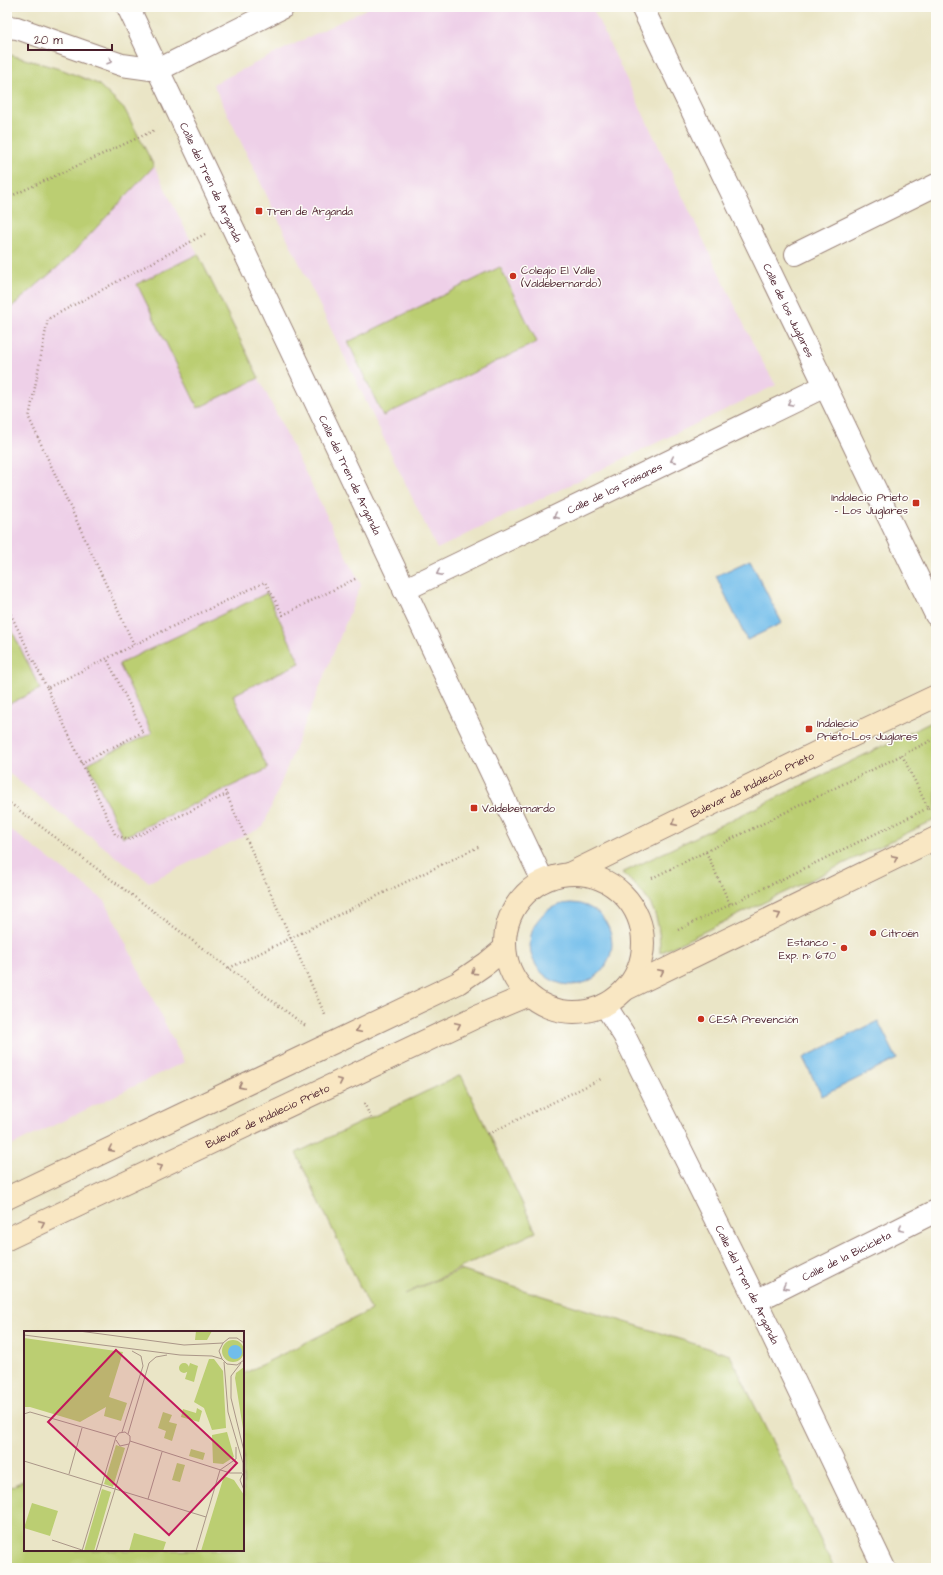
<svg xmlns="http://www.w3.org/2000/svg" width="943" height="1575" font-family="'Architects Daughter',sans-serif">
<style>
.built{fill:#eed0e8}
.green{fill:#bbce72;stroke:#82764e}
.water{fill:#71bdeb;stroke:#5e6e8b}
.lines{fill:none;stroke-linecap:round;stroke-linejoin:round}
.street-casing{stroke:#9a8278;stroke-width:24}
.secondary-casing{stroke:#9a8278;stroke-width:24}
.path{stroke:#9a8278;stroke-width:2.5;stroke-dasharray:1 3;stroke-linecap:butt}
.street{stroke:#fff;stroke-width:22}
.secondary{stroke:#f9e7c3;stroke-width:22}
.oneway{stroke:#ae9aa0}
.oneway2{stroke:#a28377}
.poi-dot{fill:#c8321e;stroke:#fdfcf7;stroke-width:1.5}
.labels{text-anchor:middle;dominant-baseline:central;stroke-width:3;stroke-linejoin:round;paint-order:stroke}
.street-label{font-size:11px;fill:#4a1f2b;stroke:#fdfcf7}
.poi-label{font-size:11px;fill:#4a1f2b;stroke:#fdfcf7;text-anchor:start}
.inset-road{fill:none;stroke:#aa9688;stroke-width:1}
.view{fill:#c2185b;fill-opacity:0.15;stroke:#c2185b;stroke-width:2}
.inset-edge{fill:none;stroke:#4a1f2b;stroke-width:2}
</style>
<rect width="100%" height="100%" fill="#fdfcf7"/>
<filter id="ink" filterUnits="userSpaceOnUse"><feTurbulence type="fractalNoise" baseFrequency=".025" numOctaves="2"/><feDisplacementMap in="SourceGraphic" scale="8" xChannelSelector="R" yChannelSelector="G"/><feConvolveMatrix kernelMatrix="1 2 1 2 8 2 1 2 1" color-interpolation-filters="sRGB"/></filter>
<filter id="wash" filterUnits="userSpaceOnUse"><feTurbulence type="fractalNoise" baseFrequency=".012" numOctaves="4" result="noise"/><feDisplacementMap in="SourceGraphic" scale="16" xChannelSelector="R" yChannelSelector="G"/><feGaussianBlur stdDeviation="0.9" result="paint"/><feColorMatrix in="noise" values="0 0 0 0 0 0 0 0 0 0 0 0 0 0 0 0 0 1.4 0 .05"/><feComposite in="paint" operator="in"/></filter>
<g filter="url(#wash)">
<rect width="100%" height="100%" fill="#eae5c6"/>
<path class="built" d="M370,7H592L758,354L776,385L437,549L213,84Z
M154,166L361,585L263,827L149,882L7,772V311L67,259Z
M7,827L105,901L184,1062L7,1148Z"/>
<path class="green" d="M7,54L63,70L98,84L125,110L154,166L67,259L7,311Z
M198,254L259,378L198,408L137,284Z
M500,267L537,342L383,416L348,342Z
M267,593L300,663L233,695L268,769L123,837L88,763L152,733L119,664Z
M7,620L40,689L7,705Z
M936,720V819L660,953C660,913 652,899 622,873Z
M461,1075L536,1232L405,1294L460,1270L730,1355L834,1568H7V1489L25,1480V1550H243V1374L371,1310L296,1153Z"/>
<path class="water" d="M750,560L782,623L747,640L716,576Z
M530 944a41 41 0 1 1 82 0a41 41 0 1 1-82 0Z
M878,1021L897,1059L822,1096L803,1058Z"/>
</g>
<g filter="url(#ink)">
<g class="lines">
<g class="street-casing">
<g id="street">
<path id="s1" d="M128,7L543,881"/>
<path id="s2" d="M642,7L936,615"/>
<path d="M7,27L17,28L122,65L158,70"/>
<path d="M158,70L283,7"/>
<path d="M796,254L936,185"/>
<path id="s3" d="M404,590L825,386"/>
<path id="s4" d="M605,1005L624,1035L756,1301L884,1568"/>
<path id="s5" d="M756,1301L936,1211"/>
</g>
</g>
<g class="secondary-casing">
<g id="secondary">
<path id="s6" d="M569,874L820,751L936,696"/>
<circle cx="574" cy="943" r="69"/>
<path d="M626,989L936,838"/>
<path d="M7,1198L458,983L487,963L505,948"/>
<path id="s7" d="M7,1239L476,1017L528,995"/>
</g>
</g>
<path class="path" d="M7,198L155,130
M205,234L48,319L29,418L134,645L265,582L283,615L357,578
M7,607L47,688L134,645
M47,688L115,834L128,840L227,794
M81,763L143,732L107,659
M225,791L326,1017
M7,801L307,1027
M928,808L936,804
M706,852L730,904
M652,878L902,755
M678,930L928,808L902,755L936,738
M229,968L480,846
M364,1103L371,1118
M488,1134L601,1079"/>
<use href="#street" class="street"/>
<use href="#secondary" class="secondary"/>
</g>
<defs><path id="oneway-chevron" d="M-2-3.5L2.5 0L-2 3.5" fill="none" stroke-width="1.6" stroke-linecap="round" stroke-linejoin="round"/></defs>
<g class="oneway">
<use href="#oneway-chevron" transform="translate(110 61) rotate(19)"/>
<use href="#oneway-chevron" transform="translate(790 403) rotate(154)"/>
<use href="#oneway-chevron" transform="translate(673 460) rotate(154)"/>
<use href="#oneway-chevron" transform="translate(556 516) rotate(154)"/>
<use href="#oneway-chevron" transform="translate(439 573) rotate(154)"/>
<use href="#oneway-chevron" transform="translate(901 1229) rotate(153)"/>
<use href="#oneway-chevron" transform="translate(785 1287) rotate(153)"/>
</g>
<g class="oneway2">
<use href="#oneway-chevron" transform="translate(674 823) rotate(154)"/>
<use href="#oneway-chevron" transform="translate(895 858) rotate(-26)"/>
<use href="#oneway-chevron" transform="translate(778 915) rotate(-26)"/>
<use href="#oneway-chevron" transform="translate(474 972) rotate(146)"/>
<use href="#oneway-chevron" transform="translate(661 972) rotate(-26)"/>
<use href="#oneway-chevron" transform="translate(458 1025) rotate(-25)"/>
<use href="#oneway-chevron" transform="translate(358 1030) rotate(154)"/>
<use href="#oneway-chevron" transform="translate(340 1081) rotate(-25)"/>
<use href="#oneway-chevron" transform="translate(241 1086) rotate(154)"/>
<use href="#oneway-chevron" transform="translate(111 1149) rotate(154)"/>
<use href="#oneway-chevron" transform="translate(160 1167) rotate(-25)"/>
<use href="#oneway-chevron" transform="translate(42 1223) rotate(-25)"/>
</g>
</g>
<g class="poi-dot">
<rect x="255" y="207" width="8" height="8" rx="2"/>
<circle cx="513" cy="276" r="4"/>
<rect x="912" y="499" width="8" height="8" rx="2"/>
<rect x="805" y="725" width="8" height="8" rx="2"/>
<rect x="470" y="804" width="8" height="8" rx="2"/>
<circle cx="873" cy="933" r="4"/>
<circle cx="844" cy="948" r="4"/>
<circle cx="701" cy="1019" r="4"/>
</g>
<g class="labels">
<g class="street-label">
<text stroke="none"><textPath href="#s1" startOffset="194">Calle del Tren de Arganda</textPath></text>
<text stroke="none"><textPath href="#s2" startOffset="337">Calle de los Juglares</textPath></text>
<text stroke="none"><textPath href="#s1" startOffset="518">Calle del Tren de Arganda</textPath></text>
<text stroke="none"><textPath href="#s3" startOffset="234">Calle de los Faisanes</textPath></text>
<text stroke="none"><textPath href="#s6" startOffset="204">Bulevar de Indalecio Prieto</textPath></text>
<text stroke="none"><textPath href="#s7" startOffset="288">Bulevar de Indalecio Prieto</textPath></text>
<text stroke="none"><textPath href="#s5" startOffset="101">Calle de la Bicicleta</textPath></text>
<text stroke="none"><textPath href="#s4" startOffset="314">Calle del Tren de Arganda</textPath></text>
</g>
<g class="poi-label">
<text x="267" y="211">Tren de Arganda</text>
<text x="521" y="270">Colegio El Valle<tspan x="521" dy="13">(Valdebernardo)</tspan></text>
<text x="908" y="497" text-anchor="end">Indalecio Prieto<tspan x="908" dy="13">- Los Juglares</tspan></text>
<text x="817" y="723">Indalecio<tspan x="817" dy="13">Prieto-Los Juglares</tspan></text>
<text x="482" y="808">Valdebernardo</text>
<text x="881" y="933">Citroën</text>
<text x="836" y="942" text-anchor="end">Estanco -<tspan x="836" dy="13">Exp. nº 670</tspan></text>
<text x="709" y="1019">CESA Prevención</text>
</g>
</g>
<g transform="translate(24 1331)">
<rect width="220" height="220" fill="#eae5c6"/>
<path d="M172,0H188L183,9H171ZM0,7L99,21L85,66L103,72L97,90L80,85L82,76L56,91L6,76H0ZM198 20a11 11 0 1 1 22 0a11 11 0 1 1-22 0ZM185,28H190L199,40L202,97L188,99L180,77L170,71ZM155 37a5 5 0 1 1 10 0a5 5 0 1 1-10 0ZM166,32L174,35L170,51L161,48ZM220,36V104L211,47L212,42ZM173,77L178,80L175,91L157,86L159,78L172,82ZM139,81L148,84L145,91L153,93L148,110L140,107L142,100L134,97ZM203,101L210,126L199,133L189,132L188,104ZM92,114L101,117L89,156L80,153ZM167,118L181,122L179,129L165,125ZM153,132L161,134L156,151L148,149ZM200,145L210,149L220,164V220H177ZM78,158L87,161L70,220H60ZM8,172L34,180L26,205L0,197ZM110,202L142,211L139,220H105Z" fill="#bbce72"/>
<path d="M204 21a7 7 0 1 1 14 0a7 7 0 1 1-14 0Z" fill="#71bdeb"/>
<path class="inset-road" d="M55,0L160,14L199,12M0,4L156,24L188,25L198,28M220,12L213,7H205L199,12L195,20L198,28L203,33L213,34L220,29M200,31L204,81L219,132V141M217,32L207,45V67L220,120M0,83L6,81L92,106M98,101L119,35L117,25L108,20M104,103L125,32L132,26L143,24M92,109L96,115L105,113M106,110L206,142H218M0,130L182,186M196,139L212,128V116M220,140L216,149L220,159M45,143L58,97M124,168L138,121M28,209L58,219M58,220L92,106L95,102L101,101L106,105V110L72,220M172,220L196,139"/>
<path class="view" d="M92,19L213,132L145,204L24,91Z"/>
<rect width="220" height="220" class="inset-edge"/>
</g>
<rect width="943" height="1575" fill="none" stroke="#fdfcf7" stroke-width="24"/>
<path d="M28 44v6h84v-6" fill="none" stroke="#4a1f2b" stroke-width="2"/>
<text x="34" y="44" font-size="12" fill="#4a1f2b" stroke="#fdfcf7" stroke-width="3" paint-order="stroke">20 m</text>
</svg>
